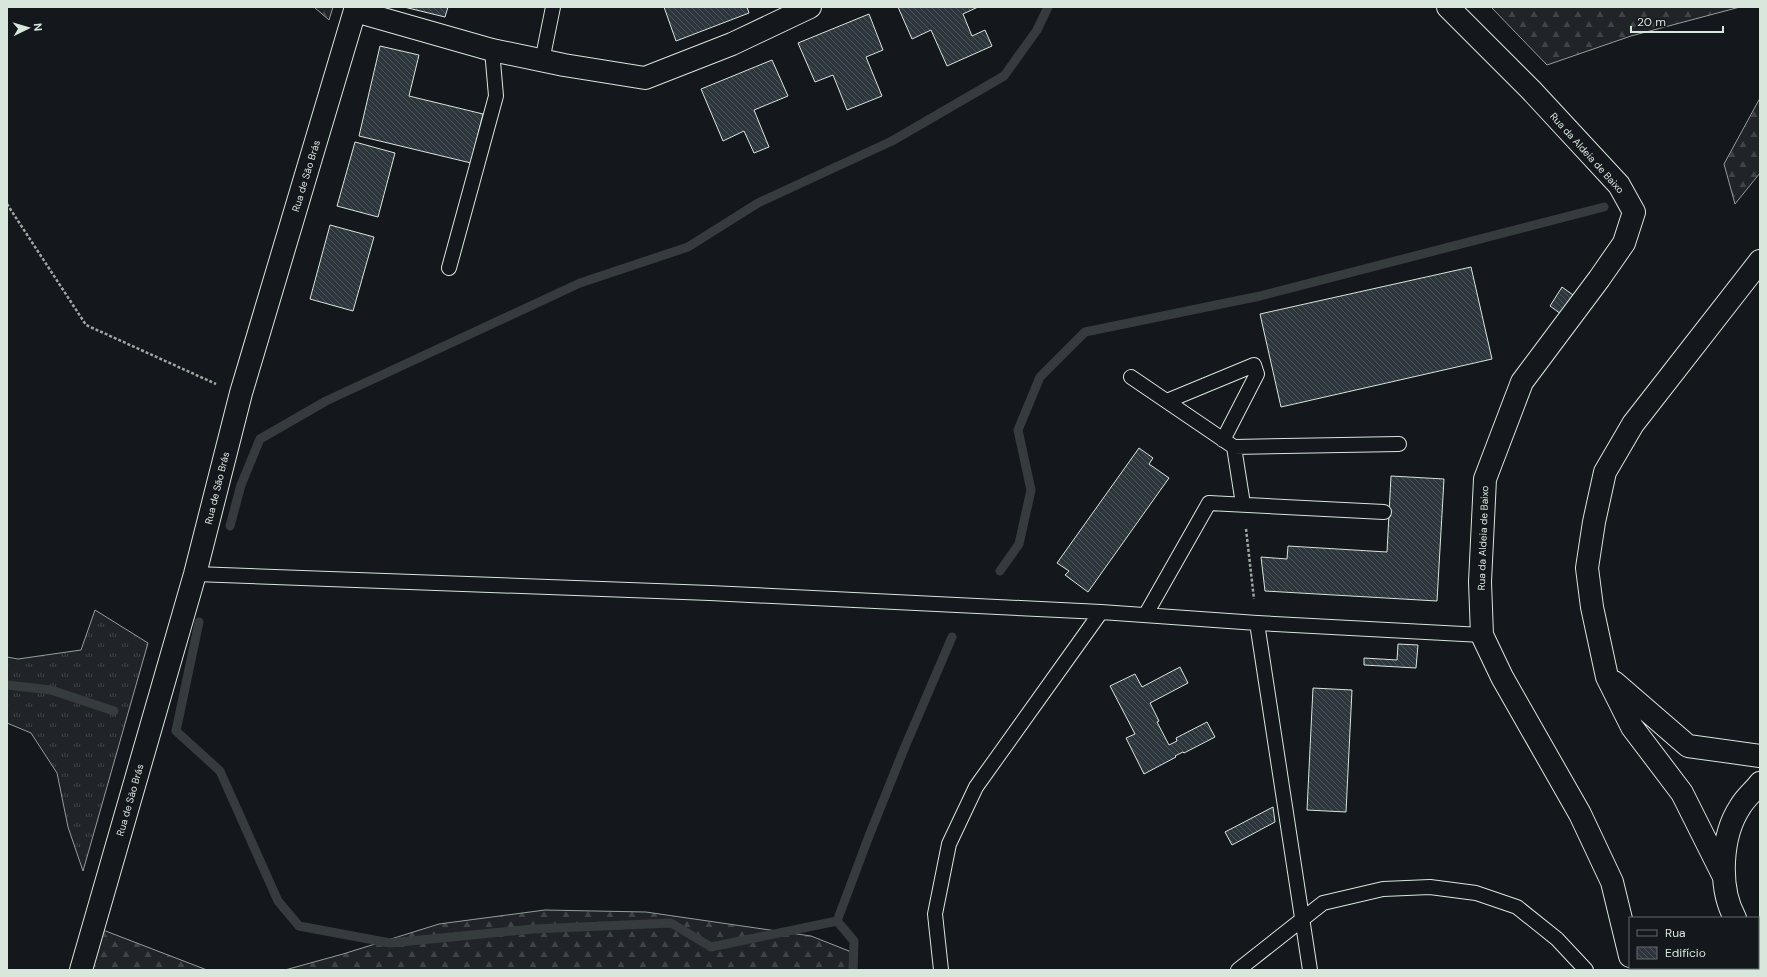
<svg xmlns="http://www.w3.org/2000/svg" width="1767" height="977" font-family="'DM Sans',sans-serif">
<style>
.grass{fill:url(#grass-tufts);stroke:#939e99}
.forest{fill:url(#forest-firs);stroke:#939e99}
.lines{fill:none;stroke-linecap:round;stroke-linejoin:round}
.stream{stroke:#363b3e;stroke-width:9}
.building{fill:url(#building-back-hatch);stroke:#d8e6dc}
.lane-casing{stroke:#d8e6dc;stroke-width:16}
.street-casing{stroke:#d8e6dc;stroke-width:24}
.secondary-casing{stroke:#d8e6dc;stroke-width:24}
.highway-casing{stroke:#d8e6dc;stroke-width:24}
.path{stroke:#9da8a2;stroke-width:2.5;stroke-dasharray:3 2;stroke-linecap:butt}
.lane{stroke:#14181c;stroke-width:14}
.street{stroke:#14181c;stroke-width:22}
.secondary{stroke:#14181c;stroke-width:22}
.highway{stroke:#14181c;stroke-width:22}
.labels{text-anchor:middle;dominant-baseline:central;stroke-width:3;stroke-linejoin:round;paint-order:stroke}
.street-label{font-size:10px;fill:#d8e6dc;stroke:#14181c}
</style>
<defs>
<pattern id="grass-tufts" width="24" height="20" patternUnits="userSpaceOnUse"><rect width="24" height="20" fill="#202428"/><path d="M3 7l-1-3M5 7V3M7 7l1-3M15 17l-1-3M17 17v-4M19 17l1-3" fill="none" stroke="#404447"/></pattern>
<pattern id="forest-firs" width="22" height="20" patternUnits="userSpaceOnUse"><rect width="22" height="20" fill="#202428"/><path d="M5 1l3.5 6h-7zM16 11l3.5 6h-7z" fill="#404447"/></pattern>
<pattern id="building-back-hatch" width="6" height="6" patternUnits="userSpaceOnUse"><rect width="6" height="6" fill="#2c363c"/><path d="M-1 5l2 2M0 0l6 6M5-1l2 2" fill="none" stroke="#4a5358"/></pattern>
</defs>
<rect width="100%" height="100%" fill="#14181c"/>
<path class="grass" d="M95,610L148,643L83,871L68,827L57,773L31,733L7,723V657L18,659L81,650Z"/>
<path class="forest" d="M314,7H333L329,20Z
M1491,7H1740L1631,36L1547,65Z
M1760,98V173L1735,204L1724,164Z
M545,910L646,912L811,936L849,951L857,970H285L343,954L439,924Z
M103,930L207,970H91Z"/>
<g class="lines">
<path class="stream" d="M230,526L241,485L260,439L326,401L580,283L688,247L758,203L892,141L1004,76L1037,30L1048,7
M1000,571L1019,544L1031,490L1018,430L1040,377L1085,332L1260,296L1604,207
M199,622L176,731L220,771L278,901L299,926L390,943L533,929L671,923L711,947L837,921L869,836L904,749L952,637
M7,685L51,690L114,711
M837,921L854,941L853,970"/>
</g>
<path class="building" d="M404,7H448L445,17Z
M664,7H747L749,13L676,41Z
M898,7H978L963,14L972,36L985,30L992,46L947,66L931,30L912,39Z
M869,14L883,50L866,57L882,96L847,110L833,75L815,82L798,43Z
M380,46L419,55L409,96L483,114L471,163L359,136Z
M772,60L788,96L754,110L769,147L754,153L744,131L723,141L701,89Z
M355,142L395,153L378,217L337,206Z
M330,225L374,237L353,311L310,299Z
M1471,267L1492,359L1281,407L1260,314Z
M1562,287L1573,295L1561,314L1550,306Z
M1139,448L1153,458L1149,464L1169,478L1088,592L1065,575L1069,571L1057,563Z
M1391,476L1444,479L1437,601L1265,591L1261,557L1287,559L1288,546L1387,552Z
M1398,644L1418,645L1416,668L1364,665V658L1397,660Z
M1180,667L1188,683L1150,703L1159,721L1157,722L1169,745L1177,741L1176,738L1207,722L1215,737L1184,753L1183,752L1175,756L1176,757L1144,774L1126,738L1135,734L1110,686L1135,674L1142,687Z
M1313,688L1352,690L1346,812L1307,810Z
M1273,807L1275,822L1232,845L1225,832Z"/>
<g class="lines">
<g class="lane-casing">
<path id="lane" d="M542,61L553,7
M449,268L496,96L492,50
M1131,377L1234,447L1243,504
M1167,401L1254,365L1257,374L1223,440
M1234,447L1399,444
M195,574L710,593L1101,612L1257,623L1482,635
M1146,614L1209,503L1384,512
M1257,623L1310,970
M941,970L935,914L949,844L976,787L1101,612
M1238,970L1323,903L1383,889L1430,887L1476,893L1517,907L1557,939L1586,970"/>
</g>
<g class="street-casing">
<path id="street" d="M1448,7L1531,90L1619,185L1634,212L1624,243L1599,279L1522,382L1485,479L1480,582L1482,635L1502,677L1580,814L1612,882L1630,956
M355,11L492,50L564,65L645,78L732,44L810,7"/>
</g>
<g class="secondary-casing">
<path id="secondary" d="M1614,682L1688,746L1760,756
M1723,875L1682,793L1632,727L1607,677L1592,607L1587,568L1594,522L1605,472L1633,424L1760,261
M1735,918C1718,887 1721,836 1740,807C1745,798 1754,791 1760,783
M1758,948L1760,950
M81,970L195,574L241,393L356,7"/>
</g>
<g class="highway-casing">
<path id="highway" d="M1748,968V970"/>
</g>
<path class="path" d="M7,204L86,325L216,384
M1246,529L1254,599"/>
<use href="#lane" class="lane"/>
<use href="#street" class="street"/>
<use href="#secondary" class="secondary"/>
<use href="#highway" class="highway"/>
</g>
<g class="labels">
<g class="street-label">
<text transform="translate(1587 153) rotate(48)">Rua da Aldeia de Baixo</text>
<text transform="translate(306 176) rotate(-73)">Rua de São Brás</text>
<text transform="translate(217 488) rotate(-76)">Rua de São Brás</text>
<text transform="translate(1483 538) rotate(-88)">Rua da Aldeia de Baixo</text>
<text transform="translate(130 800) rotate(-74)">Rua de São Brás</text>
</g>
</g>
<rect width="1767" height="977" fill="none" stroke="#d8e6dc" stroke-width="16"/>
<rect x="1629" y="917" width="130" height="52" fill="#14181c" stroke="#626a69"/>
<rect x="1637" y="930" width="20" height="6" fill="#14181c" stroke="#626a69"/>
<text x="1665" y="937" font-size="12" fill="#d8e6dc">Rua</text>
<rect x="1637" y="947" width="20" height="12" fill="url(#building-back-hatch)" stroke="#626a69"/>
<text x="1665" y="957" font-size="12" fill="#d8e6dc">Edifício</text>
<g transform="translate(28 28) rotate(85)" stroke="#14181c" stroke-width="3" paint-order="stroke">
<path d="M0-3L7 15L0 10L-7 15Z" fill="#d8e6dc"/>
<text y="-6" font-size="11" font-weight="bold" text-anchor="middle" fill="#d8e6dc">N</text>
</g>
<path d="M1631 26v6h92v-6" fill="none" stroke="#d8e6dc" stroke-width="2"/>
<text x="1637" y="26" font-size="12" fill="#d8e6dc" stroke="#14181c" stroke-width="3" paint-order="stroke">20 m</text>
</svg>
